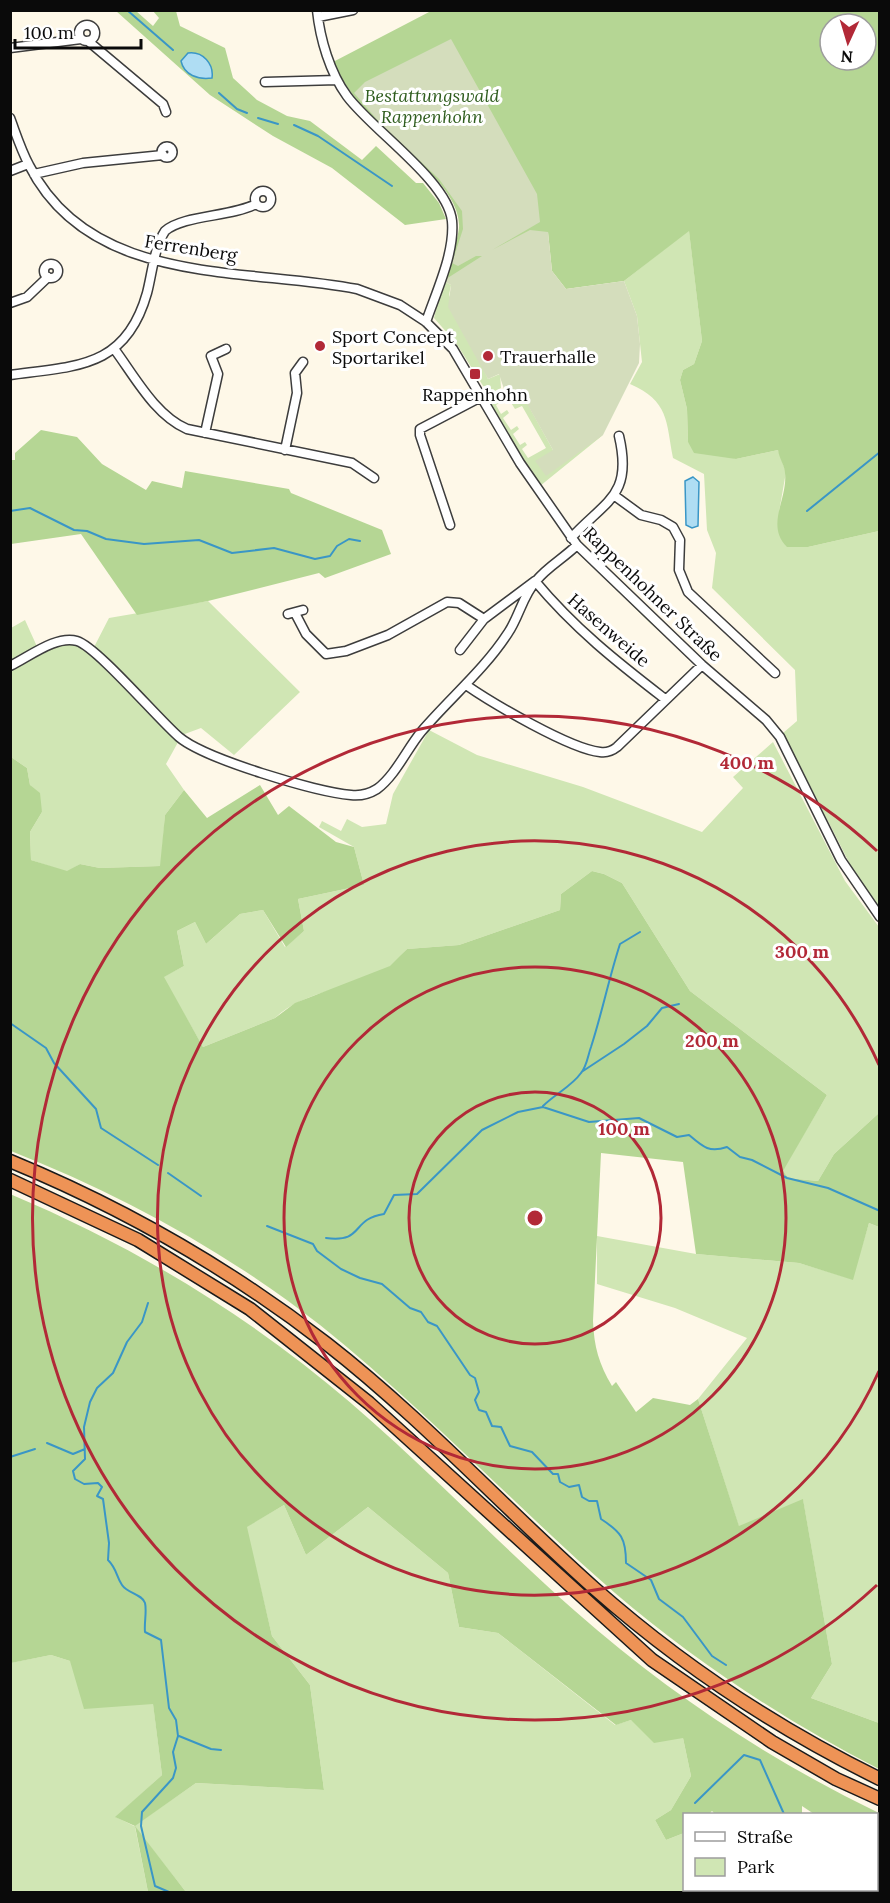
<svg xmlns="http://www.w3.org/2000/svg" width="890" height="1903" font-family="Lora,serif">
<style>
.green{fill:#d0e6b4}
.forest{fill:#b5d694;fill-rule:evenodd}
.cemetery{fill:#d4ddbc}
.water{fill:#afddf3;stroke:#3a96c6;stroke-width:1.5}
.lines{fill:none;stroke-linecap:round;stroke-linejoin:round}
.stream{stroke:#3a96c6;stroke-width:2}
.minor-casing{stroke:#3d3d3d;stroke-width:11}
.highway-casing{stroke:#1b1b1b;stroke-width:15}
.minor{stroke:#fff;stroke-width:8}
.highway{stroke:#ee9356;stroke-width:12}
.ring{fill:none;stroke:#b22937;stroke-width:3}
.poi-dot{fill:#b22937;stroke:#fff;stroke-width:2}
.labels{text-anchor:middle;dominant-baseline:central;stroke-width:6;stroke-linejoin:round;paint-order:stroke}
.park-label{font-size:18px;font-style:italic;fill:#2f5d1e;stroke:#fff}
.street-label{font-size:18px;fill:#0a0a0a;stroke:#fff}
.poi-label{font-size:18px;fill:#0a0a0a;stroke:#fff;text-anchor:start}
.centre{fill:#b22937;stroke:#fff;stroke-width:3}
.ring-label{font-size:18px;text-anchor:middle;font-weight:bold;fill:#b22937;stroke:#fff;stroke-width:6;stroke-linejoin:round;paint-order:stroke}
</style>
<rect width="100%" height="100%" fill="#fef8e8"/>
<path class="green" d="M689,230L702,341L694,364L683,370L680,380L687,409L688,442L736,459L778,450L786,472L779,512L795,547H808L879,531V910L857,878L783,733L797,721L795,670L712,588L716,553L707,530L704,474L673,458C666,421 669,401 630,384L642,362L637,316L624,281Z
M443,281L451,285L449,295L488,379L500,374L501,388L491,393L485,389L456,343L434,318Z
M513,389L522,394L553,450L603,435L540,486L490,405V399L500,398L502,401L496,405L501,414L507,410L509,413L503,418L511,430L517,426L519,429L513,434L520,445L525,442L527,445L522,449L528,458L546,448L522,406L515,409L506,395Z
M581,555H583L693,661L650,623Z
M208,601L300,692L234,755L201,728L182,735L166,764L184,790L165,815L161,866L100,868L80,864L67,872L31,860L30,832L42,812L30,785L27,768L11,757V628L25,620L39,651L66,640L92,651L109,618Z
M429,730L477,755L583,787L702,832L743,788L733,777L773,742L845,881L879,927V1113L834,1154L818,1181L788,1178L782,1171L827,1095L690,991L622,883L604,874L592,871L561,894L560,910L459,945L407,949C402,954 397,961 391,966C359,989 304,989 275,1018L203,1047L163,977L184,966L177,931L195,922L206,944L240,914L263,910L285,947L304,931L298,899L364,885L354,847L319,827L322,821L341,831L347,819L362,827L386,824L393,794Z
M869,1223L879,1227V1723L811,1698L832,1664L803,1500L739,1527L698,1399L747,1338L675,1308L597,1284V1236L696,1254L799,1263L852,1279Z
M284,1505L306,1555L368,1507L448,1573L459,1627L498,1633L615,1725L631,1720L683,1738L691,1776L671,1810L655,1820L666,1840L684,1833V1890H729L730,1892H186L135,1827L148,1892H11L10,1663L51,1655L70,1661L153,1703L162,1775L116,1817L134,1826L196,1783L324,1790L310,1685L272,1636L246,1527Z
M877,1858L879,1860V1892H824L822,1890H876Z"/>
<path class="forest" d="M116,11H136L153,26L159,18L153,11H176L180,26L225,48L233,78L257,100L287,116L310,121L362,160L376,146L416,183H423L439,203L446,219L405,225L332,168L273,136L210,95Z
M431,11H879V531L808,547H787C765,525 788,499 785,473C785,466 779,458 778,450L736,459L694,453L688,442L687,409L680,380L683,370L694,364L702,341L689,231L624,281L566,289L552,271L548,232L443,281C448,264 457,245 459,228C462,189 400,147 376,122C358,103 344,85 333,62ZM830,24H866V60H830Z
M41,430L77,437L102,464L146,490L152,481L182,488L185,471L289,489L291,493L382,530L391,554L325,578L319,573L208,601L137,615L81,534L11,544V460H15V453Z
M11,757L27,768L30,785L40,793L42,812L30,832L31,860L67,871L80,864L100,868L160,866L165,815L184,790L207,818L260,785L278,815L289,806L336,842L354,847L364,885L298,899L304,931L286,947L263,910L240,914L206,944L195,922L177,931L184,966L164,977L203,1047L275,1018L295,1003L390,966L407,949L459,945L560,910L561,894L592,871L604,874L622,883L690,991L827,1095L783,1171L788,1178L818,1181L834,1154L879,1113V1227L869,1223L853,1280L799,1263L696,1254L683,1162L601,1153L593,1321C594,1347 599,1364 612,1386L616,1382L636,1412L653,1398L690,1405L698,1399L739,1526L803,1499L832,1664L811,1698L879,1723V1769C785,1721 696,1662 615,1593C515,1506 424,1408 320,1325C227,1252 120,1194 11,1151Z
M10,1194C115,1238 214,1295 303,1364C400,1439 483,1530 575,1611C667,1692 769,1760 879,1813V1860L877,1858L876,1814H814L802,1806V1814H715L712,1811L709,1814H684V1833L666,1840L655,1820L671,1810L691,1776L683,1738L654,1743L631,1720L616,1725L498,1633L459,1627L448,1573L368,1507L306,1555L284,1505L247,1527L272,1636L310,1685L324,1790L196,1783L135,1826L186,1892H148L135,1826L115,1817L162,1775L153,1704L84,1709L70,1661L51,1655L11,1663Z
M769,1890H822L824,1892H769Z"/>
<path class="cemetery" d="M451,39L537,194L540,222L492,250L530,230L548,232L552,271L566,289L624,281L637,316L640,344L639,363L603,435L546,476L535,461L553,450L522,395L513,390L506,395L499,374L488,379L448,307L451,285L443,281L482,256H476L458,266L452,263L463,229L462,211L439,179L380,123L354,93L365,82Z"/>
<path class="water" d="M188,53C203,51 214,64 212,78C198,80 184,75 181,61Z
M693,477L699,482L698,526L692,528L686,525L685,481Z"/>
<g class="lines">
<path class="stream" d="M127,10L173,50
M219,93L237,109L247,113
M258,118L278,124
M294,125L318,136L392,186
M10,511L30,508L74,530L87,531L106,539L144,544L199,540L232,553L274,548L315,559L330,556L337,546L349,539L360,541
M807,511L880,452
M10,1023L46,1048L54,1063L96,1109L101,1128L158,1165
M583,1071L624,1044L647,1026L662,1008L679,1004
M543,1106C556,1093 571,1087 581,1073C587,1066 588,1055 591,1047C602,1013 609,978 620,944L640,932
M168,1173L201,1196
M267,1226L313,1244L317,1251L341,1269L360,1278L382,1284L410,1308L421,1312L428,1322L437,1326L470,1375L475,1378L479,1392L475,1400L479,1410L486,1412L492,1426L501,1427L510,1446L532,1452L553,1474H558L560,1482L569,1487L579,1485L582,1497L589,1501H597L601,1519C621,1532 626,1538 626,1563L651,1580L659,1599L683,1617L712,1656L726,1665
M326,1238C365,1243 350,1219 384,1214L394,1195L417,1194L482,1130L518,1112L543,1107L589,1122L639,1118L677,1137L689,1135C703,1147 709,1153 727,1147L740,1157L752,1160L787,1178L828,1188L880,1211
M148,1303L142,1322L127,1342L113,1373L97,1388L90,1402L84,1427L85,1459L73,1471L75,1479L84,1484L98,1483L102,1487L97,1496L103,1499L109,1543L108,1560C117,1569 116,1576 122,1585C127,1593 142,1594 145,1603C147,1611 144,1623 145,1632L161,1640L169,1708L176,1720L178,1736L173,1752L176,1768L173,1778L142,1812L141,1826L155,1886L169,1892
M47,1443L73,1454L85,1449
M10,1457L35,1449
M179,1736L211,1749L221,1750
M695,1803L744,1755L760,1760L784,1814
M738,1892L739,1890
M807,1892V1890"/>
<g class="minor-casing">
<path id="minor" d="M317,10C320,39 330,73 347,96C372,130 448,181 452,221C455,253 436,292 426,322
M318,17L353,10
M79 33a8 8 0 1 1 16 0a8 8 0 1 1-16 0Z
M88,41L163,104L166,112
M10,48L81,39
M265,82L337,80
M10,118C16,134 21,150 29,165C90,287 244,267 357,289L400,305L426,322L453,349L520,463L577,545L702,665L766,720L780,737L841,860L880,917
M161.5 152a5.5 5.5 0 1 1 11 0a5.5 5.5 0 1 1-11 0Z
M10,171L28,164
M34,174L83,163L163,155
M255 199a8 8 0 1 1 16 0a8 8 0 1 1-16 0Z
M44 271a7 7 0 1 1 14 0a7 7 0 1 1-14 0Z
M10,303L27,297L48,277
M115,350C135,377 155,415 187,429L352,463L374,478
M10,375C77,366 126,368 147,293C152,274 154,248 165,231C183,215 231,217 256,204
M205,433L218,374L211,356L226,349
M285,450L297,393L295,373L303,362
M615,496L641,515L661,520L673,527L680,540L679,570L688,592L775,673
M450,525L420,435V429L481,397
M571,538C606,500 633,496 619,436
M295,613L306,634L326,654L346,651L388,635L447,602L459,603L484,619
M288,614L303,610
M460,650L484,619L535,581C574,628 617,662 665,699
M10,666C29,657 56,635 77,641C97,647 158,719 179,737C205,759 316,792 351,795C360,796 369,794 377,789C395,776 407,749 421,732C450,698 484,670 508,633C519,617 523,595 536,581C547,567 564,558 577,545
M466,685C492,703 570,749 600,752C606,753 612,751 617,747L702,665"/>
</g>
<g class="highway-casing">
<path id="highway" d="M10,1161C124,1208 230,1269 327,1344C422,1418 504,1508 594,1588C680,1664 776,1728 880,1779
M10,1180L138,1240L250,1309L369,1403L652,1660L772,1742L836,1779L880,1799"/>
</g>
<use href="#minor" class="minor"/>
<use href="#highway" class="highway"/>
</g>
<g class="ring">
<circle cx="535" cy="1218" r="126"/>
<circle cx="535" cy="1218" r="251"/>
<path d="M879 1371A377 377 0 1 1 879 1065"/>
<path d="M877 1585A502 502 0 1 1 877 851"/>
</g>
<g class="poi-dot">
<circle cx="320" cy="346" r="6"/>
<circle cx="488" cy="356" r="6"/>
<rect x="469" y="368" width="12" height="12" rx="3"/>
</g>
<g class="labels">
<g class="park-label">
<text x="432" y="95">Bestattungswald<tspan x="432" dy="21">Rappenhohn</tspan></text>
</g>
<g class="street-label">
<text transform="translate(191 248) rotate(9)">Ferrenberg</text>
<text transform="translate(653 594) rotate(44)">Rappenhohner Straße</text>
<text transform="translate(609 630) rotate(41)">Hasenweide</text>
</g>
<g class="poi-label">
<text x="332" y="336">Sport Concept<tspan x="332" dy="21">Sportarikel</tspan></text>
<text x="500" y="356">Trauerhalle</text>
<text x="475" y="394" text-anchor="middle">Rappenhohn</text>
</g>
</g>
<circle cx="535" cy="1218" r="9" class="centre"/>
<g class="ring-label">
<text x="747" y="769">400 m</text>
<text x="802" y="958">300 m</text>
<text x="712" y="1047">200 m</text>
<text x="624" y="1135">100 m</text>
</g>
<rect width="890" height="1903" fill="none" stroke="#0a0a0a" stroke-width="24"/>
<rect x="683" y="1813" width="195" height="78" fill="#ffffff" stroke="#9d9d9d" stroke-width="1.5"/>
<rect x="695" y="1832" width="30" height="9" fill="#ffffff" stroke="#9d9d9d" stroke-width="1.5"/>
<text x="737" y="1843" font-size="18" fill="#0a0a0a">Straße</text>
<rect x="695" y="1858" width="30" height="18" fill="#d0e6b4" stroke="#9d9d9d" stroke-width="1.5"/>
<text x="737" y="1873" font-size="18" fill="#0a0a0a">Park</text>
<g transform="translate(848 42) rotate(184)"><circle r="28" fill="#ffffff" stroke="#9d9d9d" stroke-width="1.5"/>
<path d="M0-4.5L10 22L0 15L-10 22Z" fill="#b22937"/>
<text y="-9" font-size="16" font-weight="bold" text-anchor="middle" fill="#0a0a0a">N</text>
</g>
<path d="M15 39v9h126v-9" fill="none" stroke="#0a0a0a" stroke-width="3"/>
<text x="24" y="39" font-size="18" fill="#0a0a0a" stroke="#ffffff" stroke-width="4.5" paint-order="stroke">100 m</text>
</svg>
